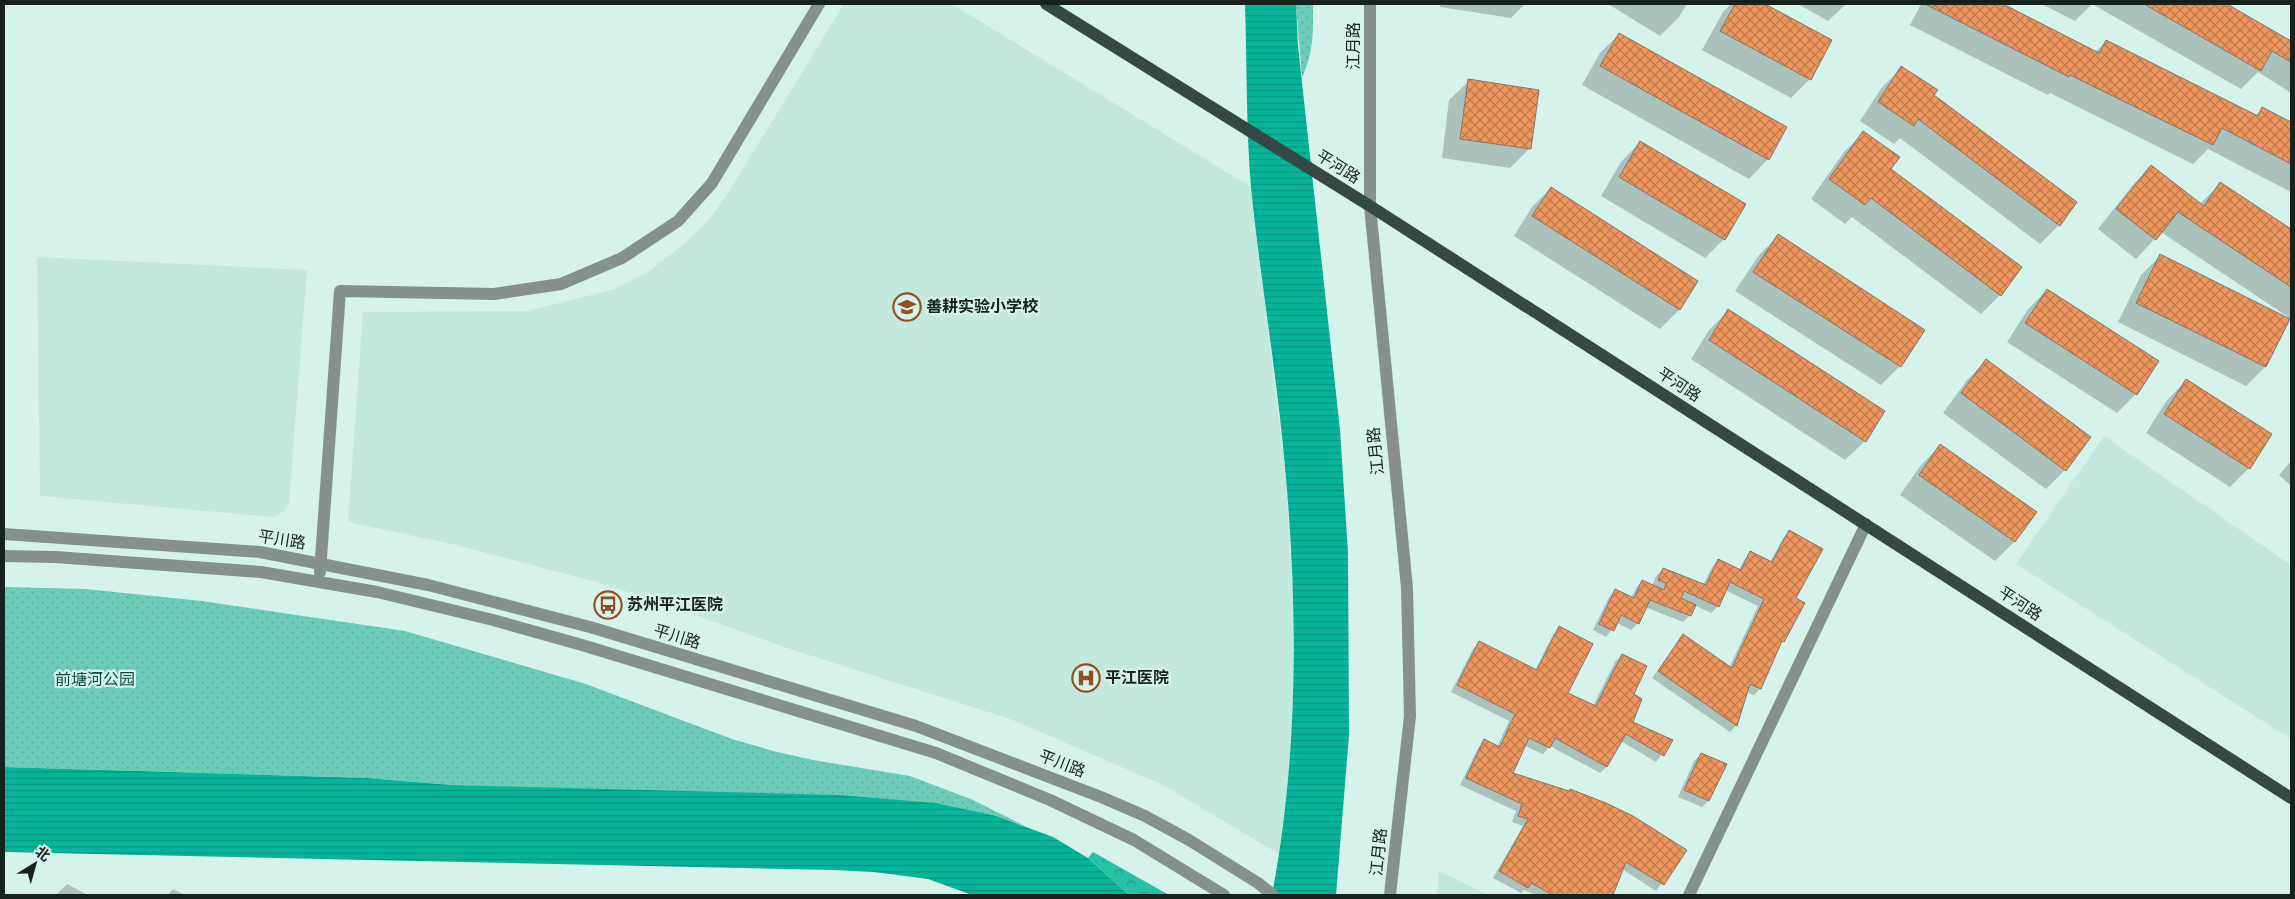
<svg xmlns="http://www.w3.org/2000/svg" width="2295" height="899" font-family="'Varela Round','Noto Sans SC',sans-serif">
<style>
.built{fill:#c3e8de}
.forest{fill:url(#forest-crowns)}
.park{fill:url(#park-dots)}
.water{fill:url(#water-rules)}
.shadow{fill:#0003}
.building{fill:url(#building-cross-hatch);stroke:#887468}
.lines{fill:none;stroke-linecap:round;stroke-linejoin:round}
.minor{stroke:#86918e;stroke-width:12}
.major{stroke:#354944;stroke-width:12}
.labels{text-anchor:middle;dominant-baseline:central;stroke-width:4.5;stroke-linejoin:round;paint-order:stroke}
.street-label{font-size:16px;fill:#17221f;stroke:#d6f3eb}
.poi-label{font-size:16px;font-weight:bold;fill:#17221f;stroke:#d6f3eb;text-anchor:start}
.park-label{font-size:16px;fill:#0e4b40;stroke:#d6f3eb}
</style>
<defs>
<pattern id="forest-crowns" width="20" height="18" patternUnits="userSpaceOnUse" patternTransform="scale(1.25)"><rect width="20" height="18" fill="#29c1a6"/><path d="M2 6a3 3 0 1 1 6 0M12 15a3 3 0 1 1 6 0" fill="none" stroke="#229c87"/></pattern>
<pattern id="park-dots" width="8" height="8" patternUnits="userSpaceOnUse" patternTransform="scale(1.25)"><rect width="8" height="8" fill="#6cccb7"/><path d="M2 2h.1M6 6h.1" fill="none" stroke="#5daf9d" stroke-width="1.8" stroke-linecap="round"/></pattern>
<pattern id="water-rules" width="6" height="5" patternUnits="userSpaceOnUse" patternTransform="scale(1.25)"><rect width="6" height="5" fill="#07b59a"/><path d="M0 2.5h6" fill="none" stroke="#07937d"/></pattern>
<pattern id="building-cross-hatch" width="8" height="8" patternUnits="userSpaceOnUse" patternTransform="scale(1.25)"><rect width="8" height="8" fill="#ee975e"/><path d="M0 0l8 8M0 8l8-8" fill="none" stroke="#c07b4d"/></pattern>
</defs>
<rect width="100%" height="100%" fill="#d6f3eb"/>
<path class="built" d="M844,4H952L1251,187L1286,479L1293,603V697L1288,785L1279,854L1161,784L1010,719L784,647L657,601L593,581L452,544L348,522L363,312L527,311L615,289L651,270L684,244L708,221L725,198Z
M37,257L307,270L289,503L285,511L273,517L40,496Z
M2104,436L2291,565V739L2016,564Z
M1439,871L1488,895H1437Z"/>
<path class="forest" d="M1093,852L1169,895H1129L1088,858Z"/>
<path class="park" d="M1296,4H1313C1313,33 1314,51 1302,78Z
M4,587L86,589L202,601L405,631L586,684L732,739L773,751L813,760L910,776L973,800L1027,827L997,816L936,803L451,785L368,778L4,767Z"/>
<path class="water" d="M1245,4H1296L1298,46L1340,430L1348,552L1349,735L1336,895H1272C1298,758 1298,617 1286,478C1278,381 1261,285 1251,188C1246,127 1247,65 1245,4Z
M4,767L368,778L451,785L838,795L936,803L997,816L1053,837L1088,858L1129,895H972L928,879L874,872L834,870L4,852Z"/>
<path class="shadow" d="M1440,4H1525L1511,18L1440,7Z
M1608,4H1687L1679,17L1660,36Z
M1731,4H1762L1830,41L1810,79L1791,98L1702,50L1723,12Z
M1798,4H1846L1828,21Z
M1921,4H2000L2095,52L2106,42L2255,116L2263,108L2291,123V192L2208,149L2193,164L2050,93L2048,95L1910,25Z
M2042,4H2224L2291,42V93L2258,72L2241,89L2092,4L2075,21Z
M1619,34L1786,128L1768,159L1749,179L1582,85L1600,53Z
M1902,68L1933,95L2059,225L2040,244L1900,138L1894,144L1860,121L1882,87Z
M1469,81L1530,148L1510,168L1442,158L1449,100Z
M1863,133L1890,169L2020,268L2000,295L1981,314L1852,217L1845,224L1811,199L1844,152Z
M1640,142L1724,239L1705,258L1601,196L1621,162Z
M2151,166L2200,204L2221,183L2291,231V319L2289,318L2265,367L2246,386L2118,322L2141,275L2161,255L2287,318L2288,317L2161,232L2136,259L2098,229L2132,186Z
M1551,188L1697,281L1679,310L1660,329L1514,236L1532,207Z
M1778,236L1900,366L1881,385L1735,291L1759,255Z
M2047,290L2136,394L2117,413L2007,342L2028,309Z
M1728,311L1865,441L1845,460L1691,359L1709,330Z
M1986,361L2065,470L2046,489L1943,413L1967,380Z
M2186,381L2270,435L2249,468L2230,487L2146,433L2167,400Z
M1940,446L2035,512L2014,542L1995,561L1900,495L1921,465Z
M2291,461V486L2279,475Z
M1790,532L1795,599L1783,641L1779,646L1760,689L1754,695L1746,692L1736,726L1730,732L1652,678L1683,636L1729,668L1758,606L1725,590L1718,606L1711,613L1694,605L1690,615L1683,622L1645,607L1638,623L1631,630L1617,623L1606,637L1593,630L1609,597L1615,591L1631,598L1636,588L1642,581L1652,586L1656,576L1663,569L1703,585L1712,567L1718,561L1739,570L1744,560L1751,553L1770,562L1783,538Z
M1559,628L1566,693L1593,706L1615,662L1622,655L1632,695V722L1671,741L1656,762L1621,741L1606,767L1600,773L1550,746L1543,754L1525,746L1511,774L1685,850L1656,891L1622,869L1612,895H1535L1524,890L1521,893L1493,878L1523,826L1512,822L1516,811L1460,785L1478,748L1484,741L1497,747L1509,721L1451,692L1473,649L1479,642L1535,670L1553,635Z
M1701,754L1725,765L1708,801L1702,807L1678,797L1694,761Z
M67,884L88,895H56Z
M173,889L185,895H167Z"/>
<path class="building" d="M1735,4H1765L1832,40L1811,80L1720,31Z
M1925,4H2003L2099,53L2106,40L2258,116L2262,107L2291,122V164L2222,128L2213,145L2070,75L2069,77Z
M2144,4H2227L2291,41V62L2272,51L2261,71Z
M1619,33L1787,127L1769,160L1600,66Z
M1901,66L1938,90L1934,95L2077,202L2060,226L1918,119L1914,126L1878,102Z
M1468,79L1539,90L1531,149L1460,139Z
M1863,131L1900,157L1891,169L2022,267L2001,296L1871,198L1865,205L1829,179Z
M1640,141L1746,204L1725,240L1619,177Z
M2151,165L2204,206L2220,182L2291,229V287L2178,212L2156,240L2116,209Z
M1551,187L1698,281L1680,310L1532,216Z
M1778,234L1925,330L1901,367L1753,272Z
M2160,254L2290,319L2266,367L2136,303Z
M2047,289L2159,361L2137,395L2025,323Z
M1728,309L1885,411L1866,442L1709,340Z
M1986,359L2091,437L2066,471L1961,393Z
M2186,379L2272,434L2250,469L2164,414Z
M1940,444L2037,512L2015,542L1919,475Z
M1789,530L1823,549L1796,598L1805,603L1784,642L1782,641L1761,689L1750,684L1737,726L1658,671L1683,634L1732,668L1764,599L1730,582L1719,607L1684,591L1681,598L1696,605L1691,616L1650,600L1639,624L1621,615L1614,631L1599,624L1615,589L1634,598L1642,580L1664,590L1666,583L1658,580L1663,568L1706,585L1718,559L1741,570L1750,551L1772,562Z
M1559,626L1593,644L1568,693L1596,706L1622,654L1647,666L1634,694L1642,699L1633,722L1673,740L1664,756L1626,734L1607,767L1555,738L1550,748L1529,738L1513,773L1569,791L1570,789L1606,803L1633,816L1687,850L1664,885L1626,862L1613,895H1553L1531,883L1528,888L1499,871L1528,819L1518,816L1522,804L1466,778L1484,739L1500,747L1515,714L1457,685L1479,641L1537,670Z
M1701,753L1727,764L1709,801L1684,790Z"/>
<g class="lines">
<path class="minor" d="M1370,4V206L1407,588L1410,716L1390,895
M4,534L260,552L428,585L590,627L916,726L1101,797L1145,816L1189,840L1258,883L1273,895
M4,556L55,557L261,572L377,592L493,620L582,645L936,753L1050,800L1134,840L1224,895
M320,572L340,291L494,294L561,284L622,258L678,221L712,183L819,4
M1689,895L1866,524"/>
<path class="major" d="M1046,4L1370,206L2291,798"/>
</g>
<defs>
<g id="school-ring" transform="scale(1.4375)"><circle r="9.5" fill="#d6f3eb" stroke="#93501f" stroke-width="1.5"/><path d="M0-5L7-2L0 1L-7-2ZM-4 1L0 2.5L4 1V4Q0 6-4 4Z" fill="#93501f"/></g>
<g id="bus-ring" transform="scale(1.4375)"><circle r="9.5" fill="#d6f3eb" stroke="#93501f" stroke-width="1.5"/><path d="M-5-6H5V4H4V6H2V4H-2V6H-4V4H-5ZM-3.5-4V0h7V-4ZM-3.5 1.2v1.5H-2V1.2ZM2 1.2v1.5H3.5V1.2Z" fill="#93501f"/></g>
<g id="hospital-ring" transform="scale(1.4375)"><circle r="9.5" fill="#d6f3eb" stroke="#93501f" stroke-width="1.5"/><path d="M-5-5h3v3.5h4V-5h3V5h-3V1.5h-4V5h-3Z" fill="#93501f"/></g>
</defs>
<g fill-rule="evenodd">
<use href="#school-ring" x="907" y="307"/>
<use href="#bus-ring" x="608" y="605"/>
<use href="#hospital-ring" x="1086" y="678"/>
</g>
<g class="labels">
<g class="street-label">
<text transform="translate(1354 46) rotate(-90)">江月路</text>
<text transform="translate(1338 167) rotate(32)">平河路</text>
<text transform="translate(1679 385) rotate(33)">平河路</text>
<text transform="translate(1376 451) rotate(-96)">江月路</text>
<text transform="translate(282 540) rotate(9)">平川路</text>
<text transform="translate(2020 604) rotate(33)">平河路</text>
<text transform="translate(677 637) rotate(17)">平川路</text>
<text transform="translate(1062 764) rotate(21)">平川路</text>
<text transform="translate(1379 852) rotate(-84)">江月路</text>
</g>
<g class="poi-label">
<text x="926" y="307">善耕实验小学校</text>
<text x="627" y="605">苏州平江医院</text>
<text x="1105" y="678">平江医院</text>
</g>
<g class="park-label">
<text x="95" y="680">前塘河公园</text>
</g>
</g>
<rect width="2295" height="899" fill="none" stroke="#17221f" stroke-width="10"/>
<g transform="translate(35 864) rotate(37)" stroke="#d6f3eb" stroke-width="4" paint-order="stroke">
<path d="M0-4L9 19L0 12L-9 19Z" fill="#17221f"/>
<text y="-8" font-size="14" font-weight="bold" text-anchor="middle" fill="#17221f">北</text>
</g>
</svg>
